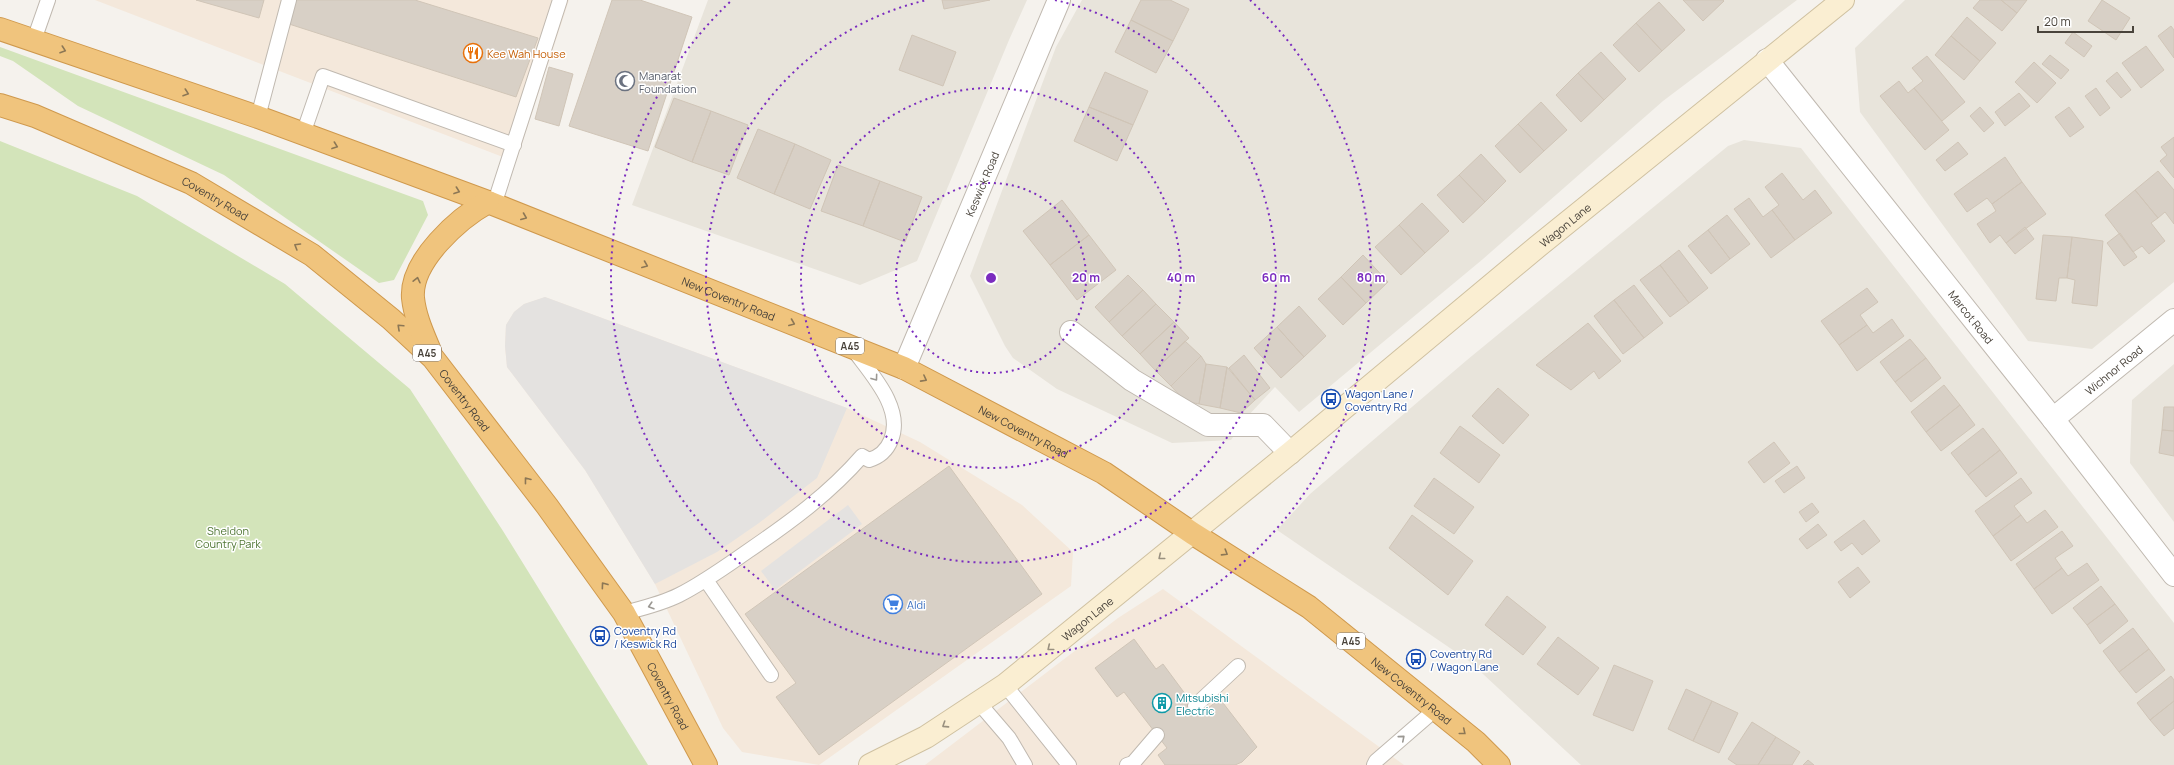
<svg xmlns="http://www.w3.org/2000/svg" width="2174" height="765" font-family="Manrope,sans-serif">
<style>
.residential{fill:#e8e4db}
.commercial{fill:#f4e8db}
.green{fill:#d3e4ba}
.parking{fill:#e4e2e0}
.building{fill:#d8d0c6;stroke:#d0c5b7}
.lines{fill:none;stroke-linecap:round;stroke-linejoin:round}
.lane-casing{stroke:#c0b9b0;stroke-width:16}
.street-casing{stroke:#c0b9b0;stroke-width:24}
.secondary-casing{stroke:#cfc1a1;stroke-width:24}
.highway-casing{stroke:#cf994d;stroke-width:24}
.lane{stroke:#fff;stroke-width:14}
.street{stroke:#fff;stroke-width:22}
.secondary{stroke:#faeed2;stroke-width:22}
.highway{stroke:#f0c47d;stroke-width:22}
.oneway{stroke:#8c7755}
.oneway2{stroke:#9b9893}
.oneway3{stroke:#99907f}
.ring{fill:none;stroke:#7b2cbf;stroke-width:2;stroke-dasharray:2 4}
.labels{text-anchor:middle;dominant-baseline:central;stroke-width:3;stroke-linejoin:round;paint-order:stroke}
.shield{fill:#fff;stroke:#807b76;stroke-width:1}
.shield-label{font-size:10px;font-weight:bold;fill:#49433b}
.food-label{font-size:11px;fill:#c56008;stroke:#fff;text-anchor:start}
.worship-label{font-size:11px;fill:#5b616d;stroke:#fff;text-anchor:start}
.street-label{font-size:11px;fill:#49433b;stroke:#fff}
.transit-label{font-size:11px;fill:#164399;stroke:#fff;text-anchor:start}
.park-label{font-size:11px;fill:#4f7633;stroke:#fff}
.shop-label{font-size:11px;fill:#366cbe;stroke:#fff;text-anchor:start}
.culture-label{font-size:11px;fill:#0d838f;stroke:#fff;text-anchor:start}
.centre{fill:#7b2cbf;stroke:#fff;stroke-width:2}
.ring-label{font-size:12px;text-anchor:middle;font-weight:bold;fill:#7b2cbf;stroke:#fff;stroke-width:3;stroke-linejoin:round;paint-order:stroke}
</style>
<rect width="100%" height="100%" fill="#f5f2ed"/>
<path class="residential" d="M708,0H1027L1009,40L917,261L860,285L632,205Z
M1082,0H1797L1663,101L1483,259L1299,412L1275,387L1247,417L1231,440L1172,443L1057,389L1013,358L1005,346L970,276L1056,47Z
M1905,0H2174V282L2092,349L2028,341L1860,112L1855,48Z
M1744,140L1801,148L2174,623V765H1581L1469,661L1277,530L1310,494L1467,360L1728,146Z
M2174,364V522L2130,463L2132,400Z"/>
<path class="commercial" d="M95,0H569L516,162Z
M545,297L847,408L920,442L1022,505L1073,552L1071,586L819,765L742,752L723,728L655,584L585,470L507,367L505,346L506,325L514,312L524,304Z
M1163,589L1404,765H925L1118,618Z"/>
<path class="green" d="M0,47L423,201L428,215L394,280L379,283L224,175L78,106L13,61L0,56Z
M0,141L137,196L285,284L410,389L503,531L648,765H0Z"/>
<path class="parking" d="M545,297L847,408L817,478L759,523L717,552L655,584L585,470L507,367L505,346L506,325L514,312L524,304Z
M848,505L862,524L775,590L761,571Z"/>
<path class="building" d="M196,0H264L259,18Z
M296,0H415L538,38L516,97L289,24Z
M612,0H640L692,17L648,151L569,126Z
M942,0H990L944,9Z
M1141,0H1170L1189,9L1173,41L1131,20Z
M1683,0H1723L1724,1L1703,21Z
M1980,0H2001L2017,13L2002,31L1973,8Z
M2001,0H2027L2017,13Z
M2102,0L2130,18L2116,40L2088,21Z
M1659,2L1685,30L1662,51L1636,23Z
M1967,17L1996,43L1980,61L1951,36Z
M1131,20L1173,41L1156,73L1115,52Z
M1636,23L1662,51L1639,72L1613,45Z
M2171,26L2174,30V58L2158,36Z
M2073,32L2092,46L2084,57L2065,43Z
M912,35L956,52L943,86L899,70Z
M1951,36L1980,61L1964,80L1935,55Z
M2146,46L2164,70L2141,88L2122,63Z
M1601,52L1626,79L1604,100L1578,73Z
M2050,55L2069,70L2061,79L2042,64Z
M1927,56L1965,102L1942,121L1914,88L1923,81L1912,68Z
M2034,62L2056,83L2037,103L2015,82Z
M549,67L573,74L559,126L535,119Z
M1105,72L1148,91L1133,125L1089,107Z
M2117,72L2131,90L2121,98L2106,81Z
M1578,73L1604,100L1581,122L1556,95Z
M1899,81L1908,93L1914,88L1949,130L1925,150L1880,96Z
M2096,88L2110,108L2100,116L2085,96Z
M2019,93L2030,106L2005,126L1995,112Z
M674,98L711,111L692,162L655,147Z
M1541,102L1567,130L1544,151L1518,124Z
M1089,107L1133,125L1117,161L1074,141Z
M1980,107L1994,123L1984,132L1970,116Z
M2069,107L2084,127L2070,137L2055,117Z
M711,111L748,125L729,175L692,162Z
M1518,124L1544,151L1520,173L1495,146Z
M758,129L795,144L774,194L737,178Z
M2174,137V178L2160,161L2167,155L2161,147Z
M1958,142L1968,154L1945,171L1936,160Z
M795,144L831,160L810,209L774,194Z
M1481,154L1506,181L1485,202L1459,175Z
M2005,157L2022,182L1992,204L1987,198L1967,212L1954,194Z
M838,165L880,181L863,226L821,211Z
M2158,171L2174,190V224L2165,212L2158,218L2135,190Z
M1782,173L1803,200L1815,190L1832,213L1795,240L1772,210L1779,205L1765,187Z
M1459,175L1485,202L1463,223L1437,195Z
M880,181L922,197L905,242L863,226Z
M2022,182L2046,214L2006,243L2000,235L1990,243L1977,224L1996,211L1992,204Z
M2135,190L2158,218L2151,223L2165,241L2149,254L2142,246L2133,252L2105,215Z
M1749,198L1763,217L1772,210L1795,240L1771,258L1734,209Z
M1062,200L1089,235L1050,265L1023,231Z
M1422,203L1449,231L1425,253L1399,225Z
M1727,215L1750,244L1730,259L1708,230Z
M1399,225L1425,253L1401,275L1375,247Z
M2025,227L2034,239L2015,254L2006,243Z
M1708,230L1730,259L1711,274L1688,246Z
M2120,233L2137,257L2124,266L2107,243Z
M1089,235L1116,270L1077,300L1050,265Z
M2043,235L2072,237L2067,278H2059L2056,301L2036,299Z
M2072,237L2103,241L2097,306L2072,303L2075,280L2067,278Z
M1679,250L1708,288L1689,303L1660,265Z
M1363,255L1388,282L1366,303L1341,277Z
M1660,265L1689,303L1670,317L1640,280Z
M1128,275L1143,290L1109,322L1095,307Z
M1341,277L1366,303L1343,325L1318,299Z
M1634,285L1663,323L1644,338L1614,300Z
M1867,288L1878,302L1860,315L1867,325L1839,345L1821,321Z
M1143,290L1156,304L1122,336L1109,322Z
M1614,300L1644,338L1623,354L1594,316Z
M1156,304L1174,322L1140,354L1122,336Z
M1299,306L1326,336L1304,357L1277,327Z
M1892,319L1904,336L1857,371L1839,345L1867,325L1873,333Z
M1174,322L1189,338L1155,370L1140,354Z
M1588,323L1621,361L1599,379L1594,371L1571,390L1536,365Z
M1277,327L1304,357L1281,378L1254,348Z
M1910,339L1926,358L1895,382L1880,362Z
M1185,341L1201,356L1171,386L1155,370Z
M1244,355L1270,388L1255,400L1229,368Z
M1201,356L1206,364L1199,404L1185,401L1171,386Z
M1926,358L1941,378L1911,402L1895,382Z
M1206,364L1227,367L1220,408L1199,404Z
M1227,367L1255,400L1241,413L1220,408Z
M1944,385L1960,405L1926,432L1911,412Z
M1498,388L1529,415L1503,444L1472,416Z
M1960,405L1975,425L1941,451L1926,432Z
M2164,407H2174V431L2162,430Z
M1460,426L1500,455L1479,483L1440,453Z
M1983,428L2000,450L1968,475L1951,453Z
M2162,430L2174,431V456L2159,453Z
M1774,442L1790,463L1764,483L1748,462Z
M2000,450L2017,473L1986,497L1968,475Z
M949,466L1042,594L819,755L776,697L796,683L745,614Z
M1797,466L1805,478L1784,493L1775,481Z
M1434,478L1474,507L1454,534L1414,506Z
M2021,478L2032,493L2014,506L2021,515L1993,536L1975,511Z
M1812,503L1819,512L1806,522L1799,512Z
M2045,510L2058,527L2011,561L1993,536L2021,515L2027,523Z
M1412,515L1473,561L1448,595L1389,548Z
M1864,520L1880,541L1862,555L1852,543L1841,551L1834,542Z
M1818,524L1827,535L1807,549L1799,539Z
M2062,531L2073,546L2055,558L2062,568L2034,589L2016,564Z
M2087,563L2099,580L2052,614L2034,589L2062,568L2068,576Z
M1858,567L1870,582L1850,598L1838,582Z
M2101,586L2115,604L2087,625L2073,608Z
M1507,596L1546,627L1523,655L1485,625Z
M2115,604L2128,621L2100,644L2087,625Z
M2133,628L2149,649L2119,672L2103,651Z
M1558,637L1599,668L1578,695L1537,664Z
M1134,639L1156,669L1163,664L1200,714L1220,699L1257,747L1242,762L1235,765H1165L1158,755L1167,748L1124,692L1117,697L1095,668Z
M2149,649L2165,670L2136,693L2119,672Z
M1614,665L1653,681L1633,731L1593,715Z
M2171,676L2174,680V701L2150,720L2137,703Z
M1686,689L1712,701L1693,741L1668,729Z
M1712,701L1738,713L1719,753L1693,741Z
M2174,701V728L2164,736L2150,720Z
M1752,722L1776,737L1758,765H1737L1728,759Z
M1776,737L1800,752L1792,765H1758Z
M1808,760L1814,765H1803Z"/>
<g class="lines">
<g class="lane-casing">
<path id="lane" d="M34,40L48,0
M258,117L289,0
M303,134L323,76L514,145
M494,205L560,0
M706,580L771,675
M624,613C643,608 661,604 679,595C703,583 725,567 748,551C789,523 829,494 862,456L869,460C879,457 887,450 891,440C904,408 871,374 853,349
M1005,685L1069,765
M979,703L1009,738L1025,765
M1195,706L1238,666
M1127,765L1133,763L1157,735
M1374,765L1376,761L1436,709"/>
</g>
<g class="street-casing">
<g id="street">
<path id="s1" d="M1767,60L2053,419L2174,575"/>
<path d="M1071,332L1132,380L1208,425H1263L1290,453"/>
<path id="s2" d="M904,368L1059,0"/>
<path id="s3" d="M2053,419L2174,320"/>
</g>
</g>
<g class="secondary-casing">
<g id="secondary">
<path id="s4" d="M870,765L926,737L1005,685L1290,453L1537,247L1843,0"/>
</g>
</g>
<g class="highway-casing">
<g id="highway">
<path id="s5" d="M0,29L258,117L488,202L904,368L1104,473L1192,533L1309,607L1476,742L1499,765"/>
<path id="s6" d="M0,105L35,116L191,183L312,255L391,319L433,358L547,506L624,613L706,765"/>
<path d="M430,351C423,334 415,317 413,298C410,261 459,218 488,202"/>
</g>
</g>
<use href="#lane" class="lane"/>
<use href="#street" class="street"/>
<use href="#secondary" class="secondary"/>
<use href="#highway" class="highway"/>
</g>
<defs><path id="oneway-chevron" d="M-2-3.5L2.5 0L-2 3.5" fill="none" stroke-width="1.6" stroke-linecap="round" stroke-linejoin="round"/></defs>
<g class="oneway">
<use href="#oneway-chevron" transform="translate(63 50) rotate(19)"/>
<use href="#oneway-chevron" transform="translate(186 93) rotate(19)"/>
<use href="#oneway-chevron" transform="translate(335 146) rotate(20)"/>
<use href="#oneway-chevron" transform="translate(457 191) rotate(20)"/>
<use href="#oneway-chevron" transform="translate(524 217) rotate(22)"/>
<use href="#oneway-chevron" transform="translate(297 246) rotate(-149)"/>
<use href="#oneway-chevron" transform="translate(645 265) rotate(22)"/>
<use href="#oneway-chevron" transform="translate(417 280) rotate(-77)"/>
<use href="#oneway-chevron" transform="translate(792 323) rotate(22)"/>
<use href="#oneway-chevron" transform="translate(400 327) rotate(-137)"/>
<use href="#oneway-chevron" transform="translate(924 379) rotate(28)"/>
<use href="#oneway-chevron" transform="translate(527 480) rotate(-128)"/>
<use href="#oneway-chevron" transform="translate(1225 553) rotate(32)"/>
<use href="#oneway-chevron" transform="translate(604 585) rotate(-126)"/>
<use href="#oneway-chevron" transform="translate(1463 732) rotate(39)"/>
</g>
<g class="oneway2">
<use href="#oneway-chevron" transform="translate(875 378) rotate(54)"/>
<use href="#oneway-chevron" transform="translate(651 606) rotate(163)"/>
<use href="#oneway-chevron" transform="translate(1402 738) rotate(-41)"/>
</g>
<g class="oneway3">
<use href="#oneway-chevron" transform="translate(1161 557) rotate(141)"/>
<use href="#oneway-chevron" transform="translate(1050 648) rotate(141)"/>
<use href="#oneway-chevron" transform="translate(945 725) rotate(147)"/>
</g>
<g class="ring">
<circle cx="991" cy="278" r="95"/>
<circle cx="991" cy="278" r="190"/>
<path d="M1055 0A285 285 0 1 1 927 0"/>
<path d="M1250 0A380 380 0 1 1 732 0"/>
</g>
<defs>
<g id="restaurant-ring" transform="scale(1)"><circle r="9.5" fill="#fff" stroke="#e8710a" stroke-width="1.5"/><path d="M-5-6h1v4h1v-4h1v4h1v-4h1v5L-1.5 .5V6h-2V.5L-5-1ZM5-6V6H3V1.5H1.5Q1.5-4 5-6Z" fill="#e8710a"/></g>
<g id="mosque-ring" transform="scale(1)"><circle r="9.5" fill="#fff" stroke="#6b7280" stroke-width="1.5"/><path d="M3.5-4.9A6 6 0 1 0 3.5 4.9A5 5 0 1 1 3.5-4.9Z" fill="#6b7280"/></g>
<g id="bus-ring" transform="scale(1)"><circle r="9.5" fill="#fff" stroke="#1a4fb4" stroke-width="1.5"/><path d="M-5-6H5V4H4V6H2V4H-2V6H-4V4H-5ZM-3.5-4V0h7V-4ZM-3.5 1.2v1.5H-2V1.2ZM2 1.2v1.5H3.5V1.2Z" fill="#1a4fb4"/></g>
<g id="supermarket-ring" transform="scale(1)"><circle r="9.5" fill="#fff" stroke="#3f7fe0" stroke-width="1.5"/><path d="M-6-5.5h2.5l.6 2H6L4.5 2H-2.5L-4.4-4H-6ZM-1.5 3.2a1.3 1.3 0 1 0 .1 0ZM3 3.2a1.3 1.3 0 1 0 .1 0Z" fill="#3f7fe0"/></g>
<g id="building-ring" transform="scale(1)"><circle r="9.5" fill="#fff" stroke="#0f9aa8" stroke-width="1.5"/><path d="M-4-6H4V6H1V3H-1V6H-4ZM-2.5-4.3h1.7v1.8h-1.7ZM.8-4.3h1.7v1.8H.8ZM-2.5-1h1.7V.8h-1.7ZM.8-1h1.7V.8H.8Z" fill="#0f9aa8"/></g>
</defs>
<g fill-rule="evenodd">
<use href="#restaurant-ring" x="473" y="53"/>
<use href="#mosque-ring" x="625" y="81"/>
<use href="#bus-ring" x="1331" y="399"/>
<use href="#supermarket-ring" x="893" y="604"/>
<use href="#bus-ring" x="600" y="636"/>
<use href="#bus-ring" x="1416" y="659"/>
<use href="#building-ring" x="1162" y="703"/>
</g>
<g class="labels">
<g class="shield">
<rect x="836" y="338" width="28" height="16" rx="3"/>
<rect x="413" y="345" width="28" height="16" rx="3"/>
<rect x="1337" y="633" width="28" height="16" rx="3"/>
</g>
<g class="shield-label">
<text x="850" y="346">A45</text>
<text x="427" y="353">A45</text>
<text x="1351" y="641">A45</text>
</g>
<g class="food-label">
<text x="487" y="53">Kee Wah House</text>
</g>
<g class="worship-label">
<text x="639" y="75">Manarat<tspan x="639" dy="13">Foundation</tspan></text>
</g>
<g class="street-label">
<text stroke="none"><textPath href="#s2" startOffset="200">Keswick Road</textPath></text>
<text stroke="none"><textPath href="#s6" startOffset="235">Coventry Road</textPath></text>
<text stroke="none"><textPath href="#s4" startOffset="882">Wagon Lane</textPath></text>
<text stroke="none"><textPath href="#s5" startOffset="777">New Coventry Road</textPath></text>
<text stroke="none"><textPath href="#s1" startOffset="328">Marcot Road</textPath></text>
<text stroke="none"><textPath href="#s3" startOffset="78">Wichnor Road</textPath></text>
<text stroke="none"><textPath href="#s6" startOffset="559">Coventry Road</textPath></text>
<text stroke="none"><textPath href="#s5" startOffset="1101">New Coventry Road</textPath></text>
<text stroke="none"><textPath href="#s4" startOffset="263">Wagon Lane</textPath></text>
<text stroke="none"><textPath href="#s5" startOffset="1569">New Coventry Road</textPath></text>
<text stroke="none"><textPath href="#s6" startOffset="919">Coventry Road</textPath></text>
</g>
<g class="transit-label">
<text x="1345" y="393">Wagon Lane /<tspan x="1345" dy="13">Coventry Rd</tspan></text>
<text x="614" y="630">Coventry Rd<tspan x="614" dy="13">/ Keswick Rd</tspan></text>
<text x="1430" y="653">Coventry Rd<tspan x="1430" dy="13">/ Wagon Lane</tspan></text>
</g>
<g class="park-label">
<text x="228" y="530">Sheldon<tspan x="228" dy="13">Country Park</tspan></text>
</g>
<g class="shop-label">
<text x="907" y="604">Aldi</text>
</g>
<g class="culture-label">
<text x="1176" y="697">Mitsubishi<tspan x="1176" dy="13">Electric</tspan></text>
</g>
</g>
<circle cx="991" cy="278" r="6" class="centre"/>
<g class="ring-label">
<text x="1086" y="282">20 m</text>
<text x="1181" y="282">40 m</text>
<text x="1276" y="282">60 m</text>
<text x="1371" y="282">80 m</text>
</g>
<path d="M2038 26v6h95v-6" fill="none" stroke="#49433b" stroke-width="2"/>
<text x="2044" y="26" font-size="12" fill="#49433b" stroke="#ffffff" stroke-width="3" paint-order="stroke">20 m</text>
</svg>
